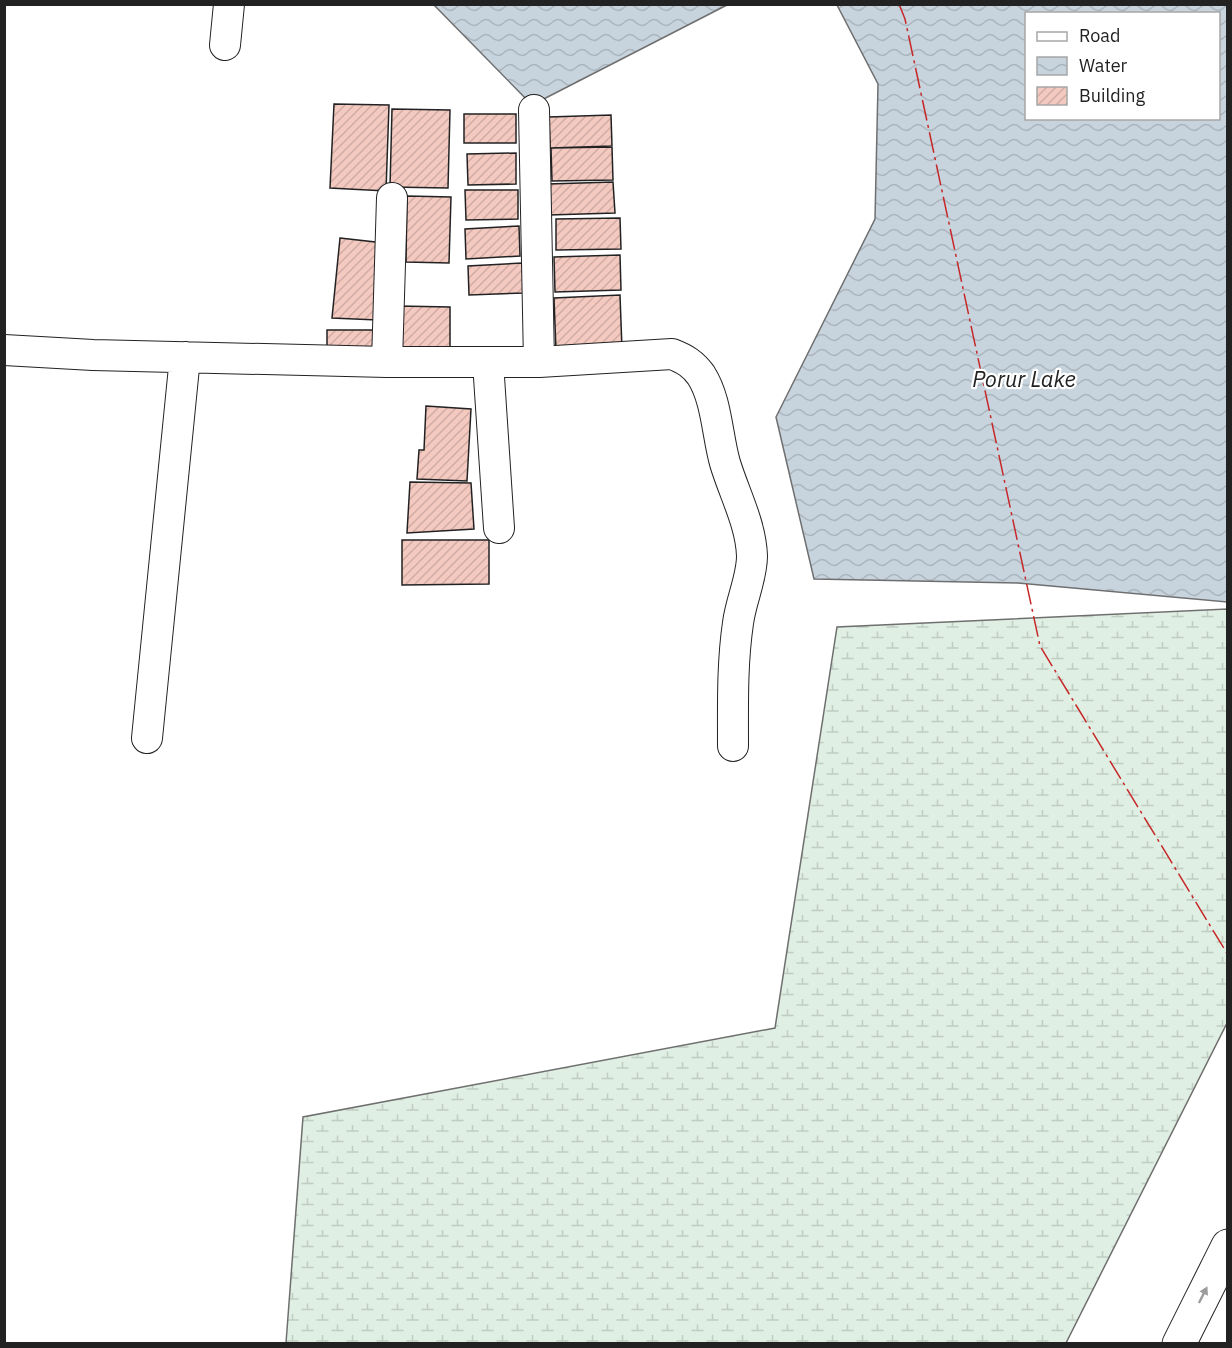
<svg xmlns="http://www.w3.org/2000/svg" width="1232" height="1348" font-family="'IBM Plex Sans',sans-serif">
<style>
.wetland{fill:url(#wetland-marsh);stroke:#6f6f6f;stroke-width:1.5}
.water{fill:url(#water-waves);stroke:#6f6f6f;stroke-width:1.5;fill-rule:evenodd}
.building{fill:url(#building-hatch);stroke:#222;stroke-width:1.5}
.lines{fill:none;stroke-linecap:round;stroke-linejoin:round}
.minor-casing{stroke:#222;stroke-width:32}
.highway-casing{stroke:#222;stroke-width:35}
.minor{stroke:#fff;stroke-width:30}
.highway{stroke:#fff;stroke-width:33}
.power{stroke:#c62828;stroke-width:1.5;stroke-dasharray:21 4.5 3 4.5;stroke-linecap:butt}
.oneway{fill:#9c9c9c}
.labels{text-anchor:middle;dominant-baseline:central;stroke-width:4.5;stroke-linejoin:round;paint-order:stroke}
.water-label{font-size:22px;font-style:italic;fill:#222;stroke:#fff}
</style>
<defs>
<pattern id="wetland-marsh" width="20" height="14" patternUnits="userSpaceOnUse" patternTransform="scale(1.5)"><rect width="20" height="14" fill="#e0efe3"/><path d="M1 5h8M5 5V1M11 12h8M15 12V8" fill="none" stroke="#c0cdc2"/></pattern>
<pattern id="water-waves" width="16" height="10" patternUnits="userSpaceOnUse" patternTransform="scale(1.5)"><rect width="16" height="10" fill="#c7d3dd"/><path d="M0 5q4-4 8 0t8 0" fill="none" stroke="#abb5bd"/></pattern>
<pattern id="building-hatch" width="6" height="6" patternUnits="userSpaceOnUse" patternTransform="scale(1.5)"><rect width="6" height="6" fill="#f3c9c0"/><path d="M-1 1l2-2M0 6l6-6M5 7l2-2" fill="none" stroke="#d0aca5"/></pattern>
</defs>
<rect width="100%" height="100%" fill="#fff"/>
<path class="wetland" d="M1227,609V1023L1066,1343H286L303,1117L775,1028L837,627Z"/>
<path class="water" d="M434,5H727L532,105Z
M837,5H1227V602L1018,583L814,579L776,417L875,219L878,84ZM1026,14H1218V118H1026Z"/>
<path class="building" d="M334,104L389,105L386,191L330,188Z
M392,109L450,110L448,188L390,187Z
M464,114H516V143H464Z
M611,115L612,146L550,148L549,117Z
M612,147L613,180L552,181L551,148Z
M516,153V184L468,185L467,154Z
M613,182L615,213L549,215L548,184Z
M465,190H518V219L466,220Z
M407,196L451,197L449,263L406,262Z
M620,218L621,249L556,250V219Z
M519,226L520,256L466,259L465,229Z
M340,238L384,243L377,320L332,318Z
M620,255L621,290L555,292L554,257Z
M522,263L524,293L469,295L468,266Z
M620,295L622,349L556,351L554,298Z
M398,306L450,307V352H398Z
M327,330H375V360H327Z
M426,406L471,409L467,481L417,479L419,450H424Z
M410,482L471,483L474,529L407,533Z
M402,540H489V584L402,585Z"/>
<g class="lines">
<g class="minor-casing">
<path id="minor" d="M225,45L229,4
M534,110L539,362
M4,350L93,355L387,362H539L672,354C685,359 693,364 701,375C717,400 717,435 725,463C734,493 751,524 752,556C752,578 741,600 738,623C732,664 733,705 733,746
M387,362L392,198
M488,362L499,528
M147,738L185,357"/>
</g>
<g class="highway-casing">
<path id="highway" d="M1179,1344L1228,1246"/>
</g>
<use href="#minor" class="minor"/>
<use href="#highway" class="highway"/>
<path class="power" d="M899,4L905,19L1040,646L1228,955"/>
</g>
<defs><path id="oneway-solid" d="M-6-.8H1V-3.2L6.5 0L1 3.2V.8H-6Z" transform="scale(1.5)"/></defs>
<use class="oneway" href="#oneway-solid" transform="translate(1203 1295) rotate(-63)"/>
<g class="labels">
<g class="water-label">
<text x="1024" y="378">Porur Lake</text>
</g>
</g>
<rect width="1232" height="1348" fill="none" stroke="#222222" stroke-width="12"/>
<rect x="1025" y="12" width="195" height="108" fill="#ffffff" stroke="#a7a7a7" stroke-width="1.5"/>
<rect x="1037" y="32" width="30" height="9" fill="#ffffff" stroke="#a7a7a7" stroke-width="1.5"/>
<text x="1079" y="42" font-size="18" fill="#222222">Road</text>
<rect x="1037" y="57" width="30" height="18" fill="url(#water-waves)" stroke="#a7a7a7" stroke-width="1.5"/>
<text x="1079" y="72" font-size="18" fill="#222222">Water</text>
<rect x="1037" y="87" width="30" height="18" fill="url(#building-hatch)" stroke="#a7a7a7" stroke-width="1.5"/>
<text x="1079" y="102" font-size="18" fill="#222222">Building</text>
</svg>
